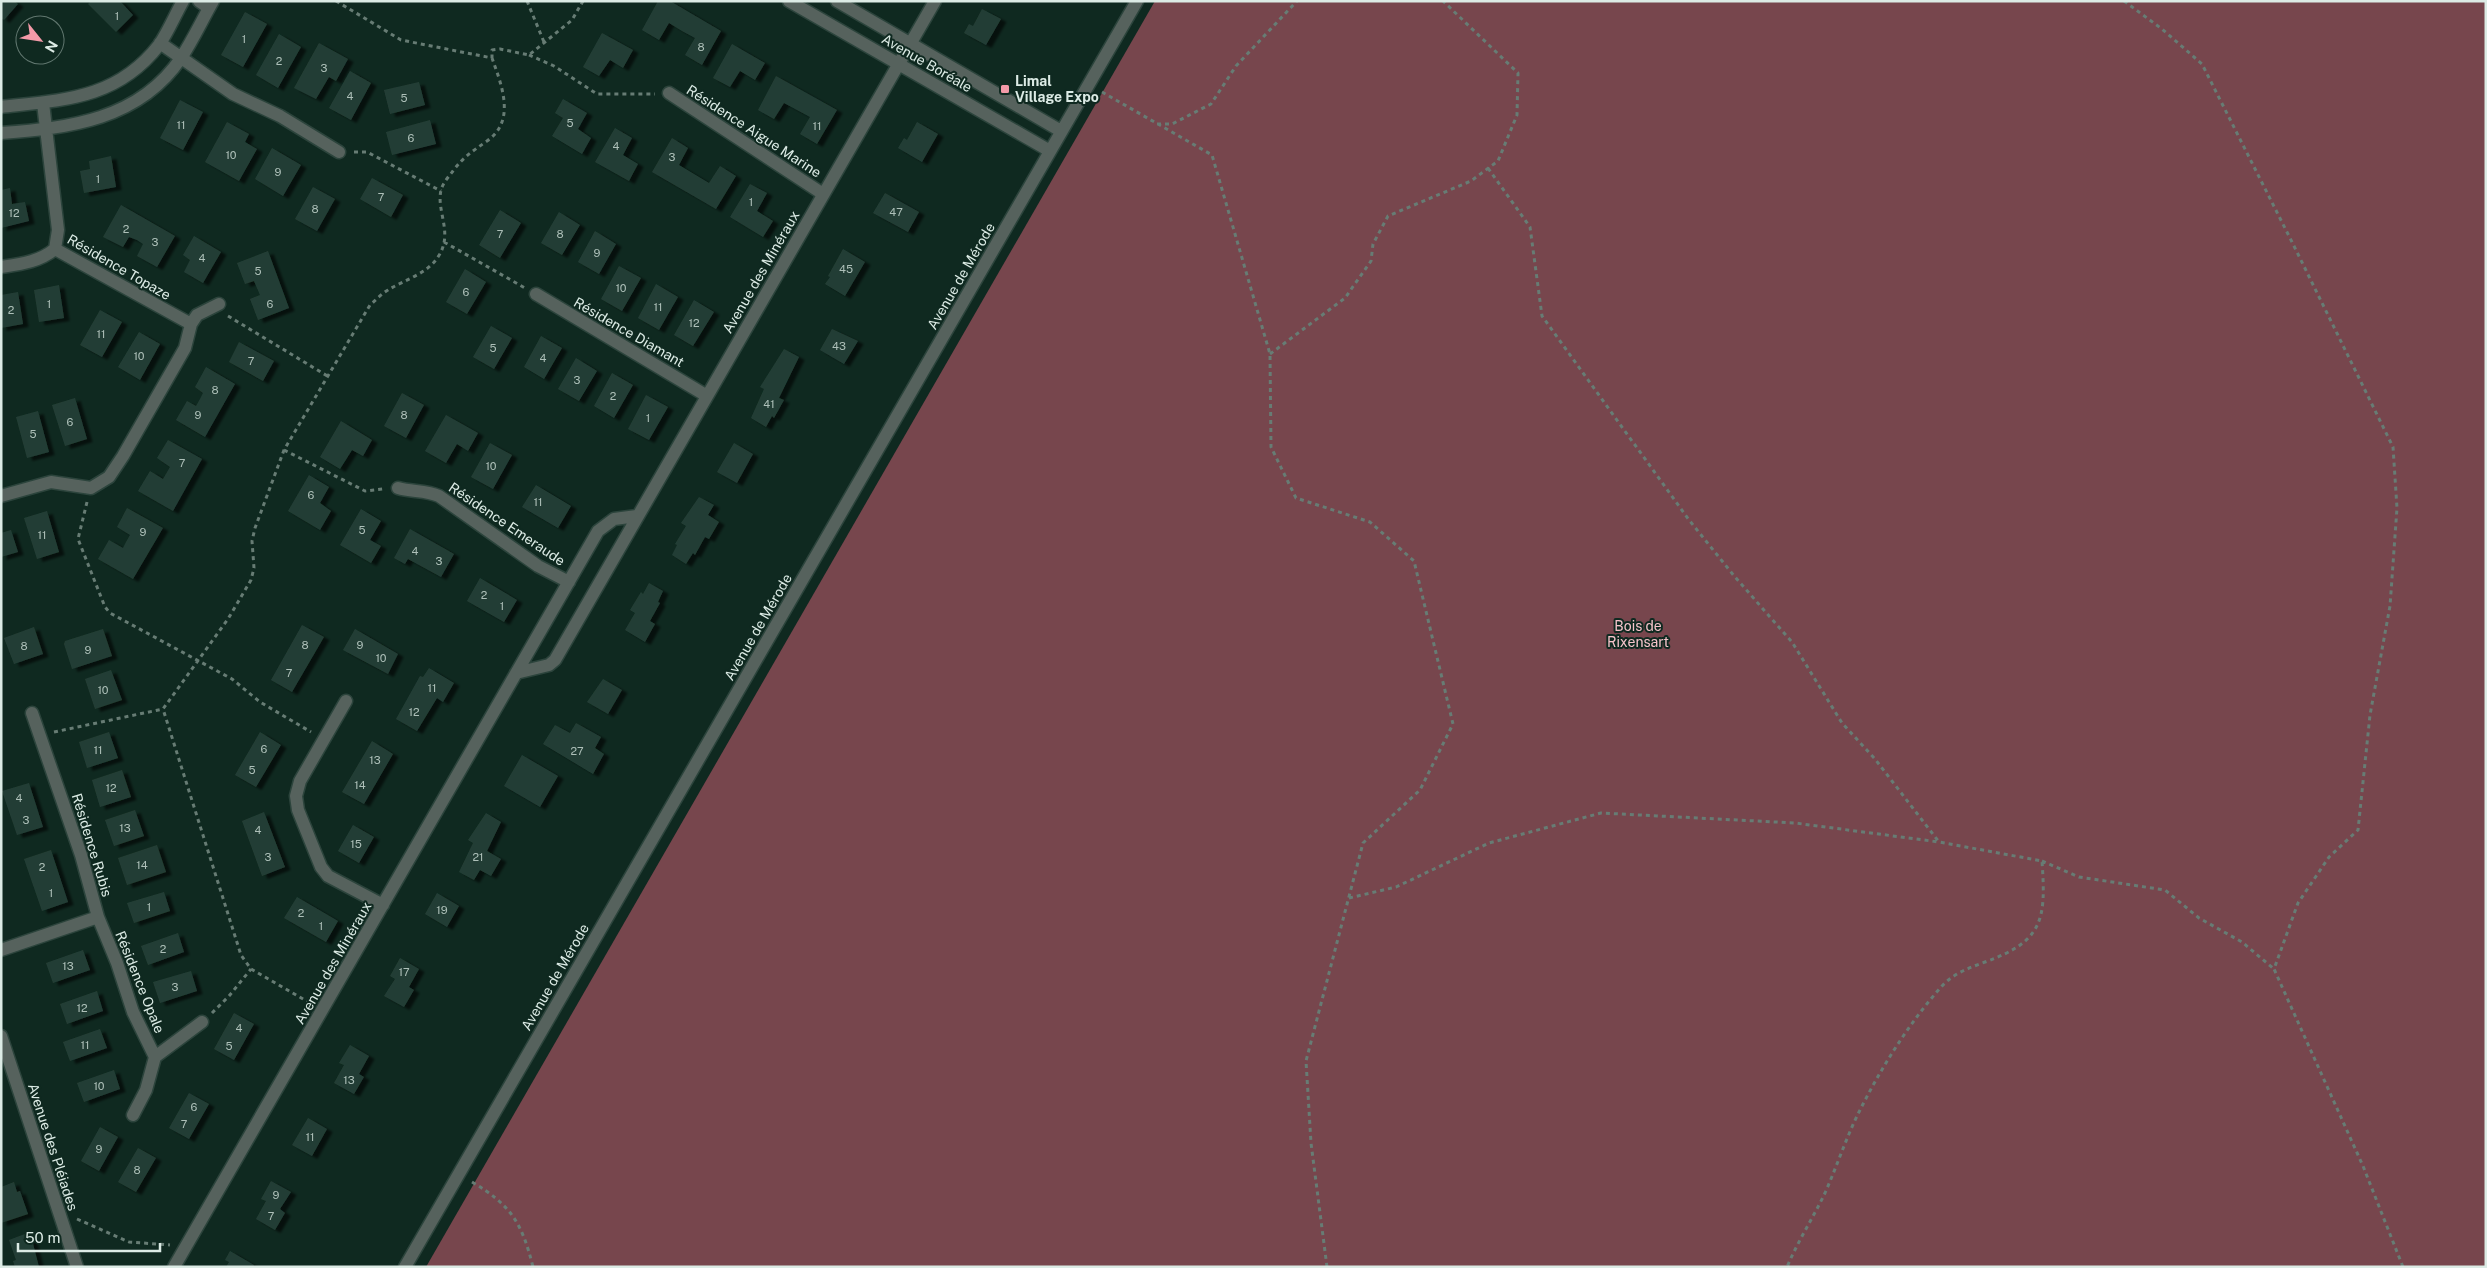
<svg xmlns="http://www.w3.org/2000/svg" width="2487" height="1268" font-family="'Public Sans',sans-serif">
<style>
.forest{fill:#77464d}
.building{fill:#243e35;filter:url(#shadow)}
.lines{fill:none;stroke-linecap:round;stroke-linejoin:round}
.minor-casing{stroke:#2c443c;stroke-width:15}
.path{stroke:#677c74;stroke-width:3;stroke-dasharray:4 4;stroke-linecap:butt}
.minor{stroke:#56625d;stroke-width:12}
.poi-dot{fill:#f39aa8;stroke:#0f2920;stroke-width:2}
.labels{text-anchor:middle;dominant-baseline:central;stroke-width:4;stroke-linejoin:round;paint-order:stroke}
.number-label{font-size:11px;fill:#aec0b9}
.street-label{font-size:14px;fill:#dcebe5;stroke:#0f2920}
.poi-label{font-size:14px;font-weight:bold;fill:#dcebe5;stroke:#0f2920;text-anchor:start}
.park-label{font-size:14px;fill:#f7c4cb;stroke:#0f2920}
</style>
<defs>
<filter id="shadow"><feDropShadow dx="5.5" dy="3" stdDeviation="1" flood-color="#0009"/></filter>
</defs>
<rect width="100%" height="100%" fill="#0f2920"/>
<path class="forest" d="M1155,1H2486V1267H426Z"/>
<path class="building" d="M1,1H14L18,4L4,20L1,18Z
M91,1H120L133,15L116,32L88,4Z
M658,1H670L721,31L702,65L685,55L695,38L682,31L669,23L659,40L642,30Z
M982,9L1001,19L986,45L964,33L969,24L973,26Z
M245,12L267,24L243,67L221,55Z
M602,33L633,50L623,68L610,60L599,76L583,67Z
M279,34L301,47L278,88L256,75Z
M319,43L348,59L336,81L329,77L316,99L294,88Z
M732,44L765,63L755,80L740,71L730,87L713,78Z
M350,71L371,83L351,120L329,108Z
M776,76L837,110L817,144L800,134L810,117L784,103L774,119L758,110Z
M419,82L425,105L390,114L384,90Z
M563,99L587,113L578,129L591,138L582,154L552,136L563,118L555,113Z
M180,100L203,112L183,150L160,138Z
M430,120L436,144L392,155L386,132Z
M227,122L249,134L245,142L257,149L239,181L205,162Z
M917,122L938,134L922,162L898,148L904,138L907,140Z
M615,128L632,138L623,155L638,164L629,181L595,162Z
M672,138L688,148L679,165L709,183L720,166L736,176L716,209L652,172Z
M272,148L301,165L283,196L255,179Z
M111,156L116,187L84,193L80,171L90,169L89,161Z
M372,178L403,195L391,217L360,199Z
M750,184L767,193L757,211L773,221L763,237L730,217Z
M313,187L335,199L317,231L295,219Z
M10,188L12,204L25,202L29,221L1,228V190Z
M885,193L919,212L908,232L873,213Z
M121,205L175,236L157,267L137,256L143,244L137,240L129,237L123,247L103,237Z
M500,210L521,223L500,258L479,245Z
M559,212L580,225L562,255L541,243Z
M595,231L616,244L599,274L578,262Z
M194,236L221,252L203,283L184,272L190,260L183,255Z
M843,249L865,262L845,296L825,284L830,277L828,276Z
M268,251L289,308L258,320L250,299L260,295L254,281L245,284L237,263Z
M619,266L641,278L622,311L601,299Z
M465,269L486,282L467,314L446,302Z
M656,284L678,297L659,330L638,318Z
M59,285L64,318L39,322L34,290Z
M18,292L23,324L1,328V295Z
M694,300L714,312L693,346L674,335Z
M100,310L122,322L102,357L80,345Z
M491,326L512,338L494,369L473,357Z
M832,329L858,341L844,364L820,350Z
M139,332L160,344L140,380L118,367Z
M541,336L562,348L544,379L524,367Z
M239,342L274,361L263,381L229,362Z
M784,349L799,357L779,398L784,400L774,418L772,416L766,427L751,418L764,389L760,387Z
M576,358L597,371L579,401L558,389Z
M206,367L235,384L205,437L176,420L187,401L196,406L200,399L203,393L195,387Z
M612,373L633,385L614,418L594,406Z
M402,393L424,405L406,438L384,426Z
M646,395L668,407L649,440L628,429Z
M75,398L87,439L65,446L52,405Z
M38,411L49,452L27,458L16,417Z
M446,415L478,433L468,451L457,444L446,463L425,451Z
M341,421L372,440L363,456L352,450L340,469L320,457Z
M168,440L202,459L173,511L138,491L150,471L163,479L170,467L157,458Z
M490,443L512,455L493,489L471,477Z
M734,443L753,454L737,483L717,472Z
M309,475L329,487L320,503L331,511L320,530L288,511Z
M536,485L571,506L558,528L522,507Z
M699,497L714,505L708,515L719,522L709,539L705,537L695,555L693,553L686,564L672,555L677,545L675,544L686,526L681,523Z
M127,508L163,528L133,579L98,559L109,540L123,548L126,542L130,535L117,527Z
M361,509L381,521L370,540L381,546L371,563L340,545Z
M47,511L59,552L37,559L24,518Z
M410,529L454,554L441,577L408,559L405,564L394,558Z
M11,530L18,552L1,557V533Z
M480,578L517,600L504,622L467,601Z
M649,583L663,591L658,602L660,603L650,621L655,624L645,642L625,630L635,613L630,610L641,592L643,594Z
M302,625L324,637L292,692L271,680Z
M34,627L43,654L14,664L4,638Z
M103,629L112,656L72,669L64,644L65,641Z
M355,629L398,654L388,674L343,650Z
M429,668L454,683L443,702L437,698L417,731L396,719L420,676L423,677Z
M111,670L122,700L95,709L85,679Z
M603,679L622,690L608,714L587,702Z
M576,723L601,737L595,748L604,754L593,774L543,744L555,725L570,733Z
M109,732L118,758L87,768L79,742Z
M260,732L281,745L256,787L235,775Z
M372,741L393,754L364,804L342,792Z
M522,755L558,776L540,807L504,786Z
M122,770L131,797L100,807L92,780Z
M29,783L43,827L17,835L2,791Z
M135,810L144,836L114,846L105,820Z
M264,812L285,867L262,876L242,821Z
M486,813L501,822L487,851L501,859L491,876L480,870L474,880L459,872L473,843L468,840Z
M353,825L374,837L359,863L338,851Z
M157,845L166,872L127,885L118,858Z
M51,850L68,902L42,911L24,859Z
M164,892L170,911L134,923L127,903Z
M437,893L459,906L447,927L425,914Z
M297,897L338,921L326,942L284,918Z
M178,933L184,952L148,965L141,946Z
M83,950L90,970L53,983L46,963Z
M400,958L419,969L409,987L414,990L404,1007L384,996L395,979L390,976Z
M191,971L197,991L160,1003L153,982Z
M97,991L103,1011L67,1024L60,1004Z
M234,1013L254,1024L234,1060L214,1049Z
M100,1029L107,1048L70,1061L63,1042Z
M350,1045L369,1056L359,1074L364,1077L354,1094L334,1083L344,1065L339,1063Z
M114,1070L120,1089L84,1102L77,1083Z
M189,1093L209,1104L189,1139L169,1128Z
M308,1118L327,1129L312,1156L292,1145Z
M100,1127L118,1137L99,1171L81,1161Z
M138,1148L156,1158L136,1192L118,1182Z
M271,1181L291,1192L280,1209L285,1213L275,1230L256,1219L266,1201L261,1199Z
M14,1182L17,1192L20,1191L28,1214L1,1223V1187Z
M30,1232L39,1267H15L13,1261L16,1260L9,1240Z
M230,1251L254,1265L253,1267H226L229,1262L225,1260Z"/>
<g class="lines">
<g class="minor-casing">
<path id="minor" d="M199,1L209,8
M789,1L1050,151
M837,1L1061,131
M160,43L233,94L280,116L339,152
M669,93L823,194
M43,103L58,230L55,249
M1,107C64,100 117,99 159,45C168,32 175,15 183,1
M1,133C69,128 139,120 181,58C193,40 202,20 213,1
M1,267C21,264 39,262 55,249
M536,294L707,396
M191,324L197,315L219,304
M398,488C412,492 426,490 439,496L538,566L569,582
M1,496L51,482L91,488L109,477L123,456L185,348L191,324L55,249
M516,673L549,665L555,660L935,1
M346,701L300,781L296,796L298,810L321,867L328,876L383,905
M32,713L81,855L98,917L117,963L133,1012L155,1057L146,1090L133,1115
M1,950L98,917
M1,1036L77,1267
M155,1057L202,1022
M174,1267L598,531L614,519L637,516
M405,1267L1137,1"/>
</g>
<path class="path" d="M336,1L401,40L492,58V50L500,49L529,55L572,20L583,1
M527,1L544,42
M2124,1L2162,29L2202,64L2292,242L2393,447L2397,508L2390,606L2370,715L2358,830L2329,857L2298,903L2274,969L2363,1166L2403,1267
M529,55L554,66L597,94H655
M1102,92L1212,155L1270,354L1271,447L1296,498L1370,522L1414,561L1453,724L1420,790L1363,843L1306,1061L1311,1143L1327,1267
M1157,124H1172L1211,104L1236,66L1297,1
M354,152H367L441,191
M1488,168L1530,227L1542,316L1689,520L1735,577L1792,642L1842,723L1875,759L1939,842L2042,861C2046,919 2044,941 1985,962C1969,968 1954,973 1942,986C1909,1023 1881,1068 1859,1112C1846,1138 1837,1166 1825,1193C1813,1218 1798,1241 1787,1267
M444,242L525,288
M228,316L329,377
M1270,354L1345,298L1371,261L1373,244L1388,216L1471,181L1498,161L1517,115L1518,73L1443,1
M284,450L365,491L383,489
M87,502L78,539L105,607L110,613L232,679L260,702L311,732
M54,732L163,709
M2042,861L2079,877L2165,890L2199,918L2242,942L2274,969
M1349,898L1396,887L1489,843L1601,813L1795,823L1939,842
M310,1003L251,969L241,955L163,709L228,619L251,580L254,568L252,541L255,528L284,450L370,305C376,300 381,294 388,290C404,280 427,274 438,257C454,233 436,212 441,190C443,183 449,176 453,171C463,157 473,151 487,141C516,121 502,86 492,58
M212,1013L229,996L251,969
M472,1182C511,1205 522,1223 533,1267
M77,1219L129,1242L170,1245"/>
<use href="#minor" class="minor"/>
</g>
<rect class="poi-dot" x="1000" y="84" width="10" height="10" rx="2.5"/>
<g class="labels">
<g class="number-label">
<text x="117" y="16">1</text>
<text x="244" y="39">1</text>
<text x="701" y="47">8</text>
<text x="279" y="61">2</text>
<text x="324" y="68">3</text>
<text x="350" y="96">4</text>
<text x="404" y="98">5</text>
<text x="570" y="123">5</text>
<text x="181" y="125">11</text>
<text x="817" y="126">11</text>
<text x="411" y="138">6</text>
<text x="616" y="146">4</text>
<text x="231" y="155">10</text>
<text x="672" y="157">3</text>
<text x="278" y="172">9</text>
<text x="98" y="179">1</text>
<text x="381" y="197">7</text>
<text x="751" y="202">1</text>
<text x="315" y="209">8</text>
<text x="896" y="212">47</text>
<text x="14" y="213">12</text>
<text x="126" y="229">2</text>
<text x="500" y="234">7</text>
<text x="560" y="234">8</text>
<text x="155" y="242">3</text>
<text x="597" y="253">9</text>
<text x="202" y="258">4</text>
<text x="846" y="269">45</text>
<text x="258" y="271">5</text>
<text x="621" y="288">10</text>
<text x="466" y="292">6</text>
<text x="49" y="304">1</text>
<text x="270" y="304">6</text>
<text x="658" y="307">11</text>
<text x="11" y="310">2</text>
<text x="694" y="323">12</text>
<text x="101" y="334">11</text>
<text x="839" y="346">43</text>
<text x="493" y="348">5</text>
<text x="139" y="356">10</text>
<text x="543" y="358">4</text>
<text x="251" y="361">7</text>
<text x="577" y="380">3</text>
<text x="215" y="390">8</text>
<text x="613" y="396">2</text>
<text x="769" y="404">41</text>
<text x="198" y="415">9</text>
<text x="404" y="415">8</text>
<text x="648" y="418">1</text>
<text x="70" y="422">6</text>
<text x="33" y="434">5</text>
<text x="182" y="463">7</text>
<text x="491" y="466">10</text>
<text x="311" y="495">6</text>
<text x="538" y="502">11</text>
<text x="362" y="530">5</text>
<text x="143" y="532">9</text>
<text x="42" y="535">11</text>
<text x="415" y="551">4</text>
<text x="439" y="561">3</text>
<text x="484" y="595">2</text>
<text x="502" y="606">1</text>
<text x="305" y="645">8</text>
<text x="360" y="645">9</text>
<text x="24" y="646">8</text>
<text x="88" y="650">9</text>
<text x="381" y="658">10</text>
<text x="289" y="673">7</text>
<text x="432" y="688">11</text>
<text x="103" y="690">10</text>
<text x="414" y="712">12</text>
<text x="264" y="749">6</text>
<text x="98" y="750">11</text>
<text x="577" y="751">27</text>
<text x="375" y="760">13</text>
<text x="252" y="770">5</text>
<text x="360" y="785">14</text>
<text x="111" y="788">12</text>
<text x="19" y="798">4</text>
<text x="26" y="820">3</text>
<text x="125" y="828">13</text>
<text x="258" y="830">4</text>
<text x="356" y="844">15</text>
<text x="268" y="857">3</text>
<text x="478" y="857">21</text>
<text x="142" y="865">14</text>
<text x="42" y="867">2</text>
<text x="51" y="893">1</text>
<text x="149" y="907">1</text>
<text x="442" y="910">19</text>
<text x="301" y="913">2</text>
<text x="321" y="926">1</text>
<text x="163" y="949">2</text>
<text x="68" y="966">13</text>
<text x="404" y="972">17</text>
<text x="175" y="987">3</text>
<text x="82" y="1008">12</text>
<text x="239" y="1028">4</text>
<text x="85" y="1045">11</text>
<text x="229" y="1046">5</text>
<text x="349" y="1080">13</text>
<text x="99" y="1086">10</text>
<text x="194" y="1107">6</text>
<text x="184" y="1124">7</text>
<text x="310" y="1137">11</text>
<text x="99" y="1149">9</text>
<text x="137" y="1170">8</text>
<text x="276" y="1195">9</text>
<text x="271" y="1216">7</text>
</g>
<g class="street-label">
<text transform="translate(927 63) rotate(30)">Avenue Boréale</text>
<text transform="translate(754 131) rotate(33)">Résidence Aigue Marine</text>
<text transform="translate(119 267) rotate(30)">Résidence Topaze</text>
<text transform="translate(761 272) rotate(-60)">Avenue des Minéraux</text>
<text transform="translate(961 276) rotate(-60)">Avenue de Mérode</text>
<text transform="translate(629 332) rotate(30)">Résidence Diamant</text>
<text transform="translate(507 524) rotate(34)">Résidence Emeraude</text>
<text transform="translate(758 627) rotate(-60)">Avenue de Mérode</text>
<text transform="translate(92 845) rotate(73)">Résidence Rubis</text>
<text transform="translate(333 963) rotate(-60)">Avenue des Minéraux</text>
<text transform="translate(555 977) rotate(-60)">Avenue de Mérode</text>
<text transform="translate(140 982) rotate(68)">Résidence Opale</text>
<text transform="translate(53 1147) rotate(72)">Avenue des Pléiades</text>
</g>
<g class="poi-label">
<text x="1015" y="81">Limal<tspan x="1015" dy="16">Village Expo</tspan></text>
</g>
<g class="park-label">
<text x="1638" y="626">Bois de<tspan x="1638" dy="16">Rixensart</tspan></text>
</g>
</g>
<rect width="2487" height="1268" fill="none" stroke="#dcebe5" stroke-width="5"/>
<g transform="translate(40 40) rotate(120)"><circle r="24" fill="#0f2920" stroke="#61776f"/>
<path d="M0-4L9 19L0 12L-9 19Z" fill="#f39aa8"/>
<text y="-8" font-size="14" font-weight="bold" text-anchor="middle" fill="#dcebe5">N</text>
</g>
<path d="M18 1243v8h142v-8" fill="none" stroke="#dcebe5" stroke-width="2.5"/>
<text x="25" y="1243" font-size="15" fill="#dcebe5" stroke="#0f2920" stroke-width="4" paint-order="stroke">50 m</text>
</svg>
